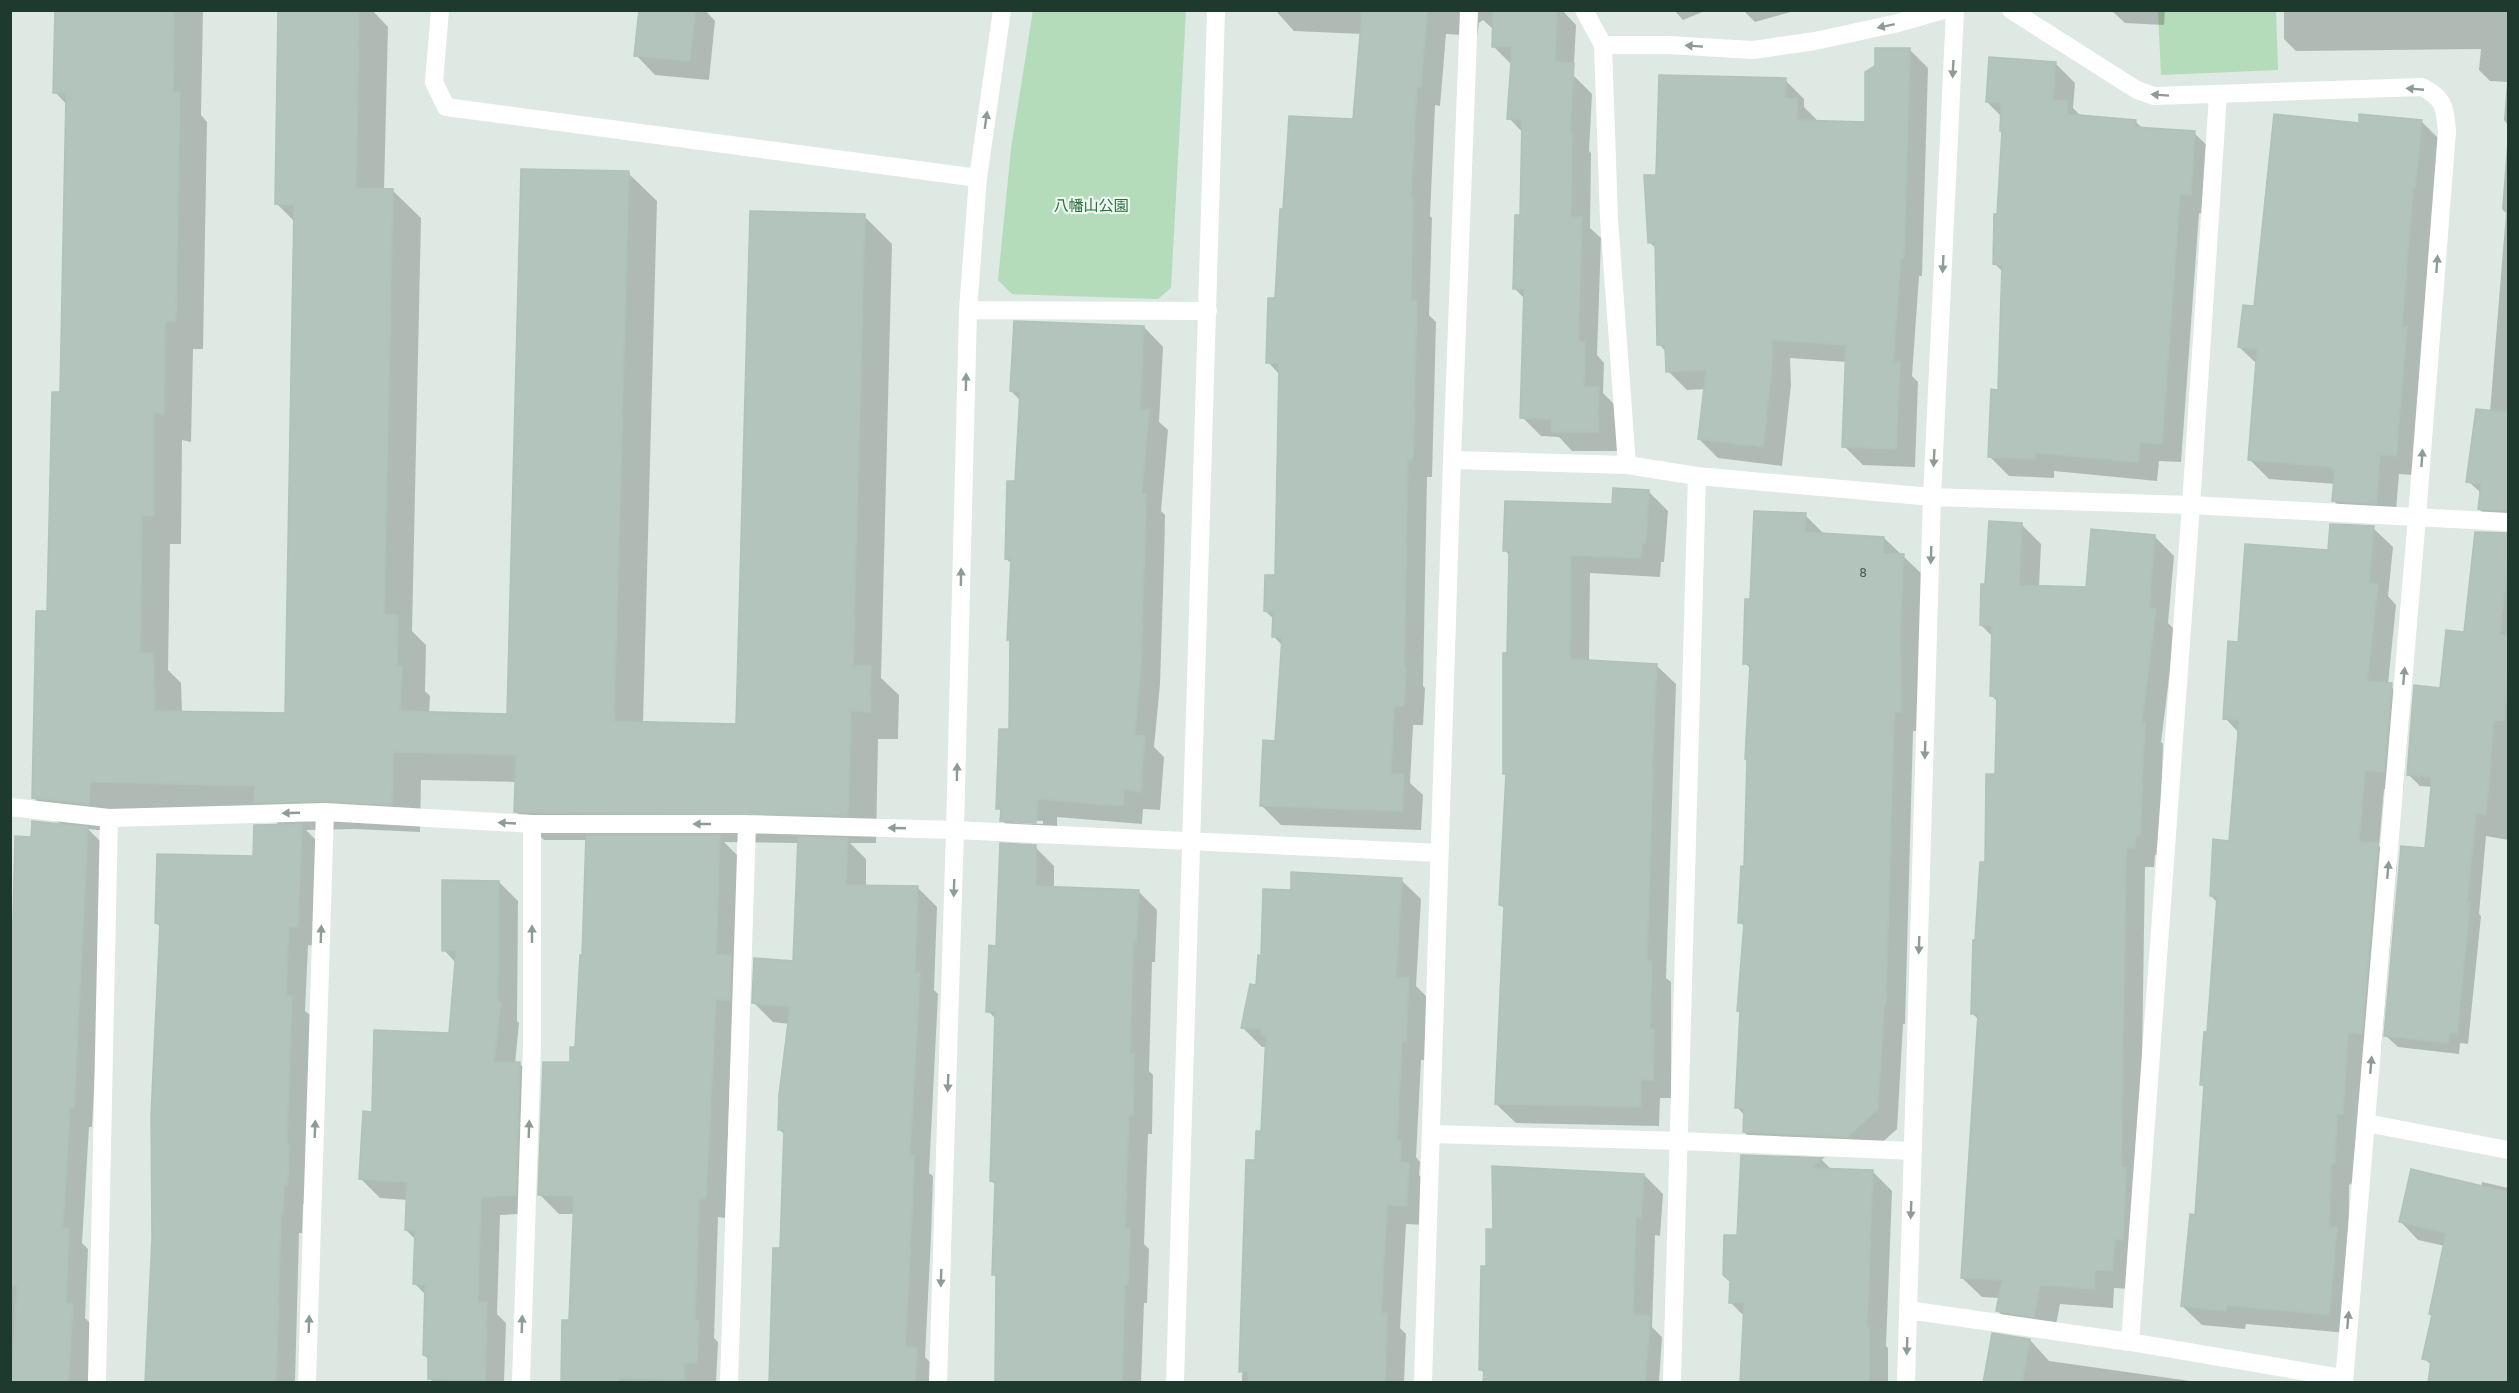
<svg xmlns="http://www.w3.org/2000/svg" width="2519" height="1393" font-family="'DejaVu Sans','Noto Sans JP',sans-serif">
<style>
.green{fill:#b4dbba}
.shadow{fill:#0003;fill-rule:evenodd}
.building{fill:#b2c4bb;stroke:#afc3b8;stroke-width:1.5}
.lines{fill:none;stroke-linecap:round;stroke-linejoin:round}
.minor{stroke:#fff;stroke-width:18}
.tertiary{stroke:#fff;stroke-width:18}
.oneway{fill:#8e9c96}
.labels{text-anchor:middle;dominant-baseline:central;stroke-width:4.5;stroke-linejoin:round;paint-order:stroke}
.number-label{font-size:12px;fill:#435c51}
.park-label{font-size:15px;fill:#28703b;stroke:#edf6f0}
</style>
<rect width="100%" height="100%" fill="#dde9e2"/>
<path class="green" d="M1033,10L1186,11L1171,288L1158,299L1012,294L998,280L1011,149Z
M2158,11H2276L2278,70L2161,75Z"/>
<path class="shadow" d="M57,10H203L201,115L207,122L203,349H193L191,442L182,440L181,544H170L168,670L181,683L182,713L287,715L295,222L276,203L279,10H372L388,27L384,190H392L421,218L412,631L426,645L425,691L430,696L429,714L509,716L628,173L657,201L643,723L738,725L864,216L892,244L881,678L899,695L898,739H878L876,843H850L866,859V887L918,888L937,907L934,990L938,994L929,1173L933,1176L931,1236L925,1357L936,1368L935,1382H770L781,1250L786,1136L779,1129L789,1024L773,1022L754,1003L794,963L799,843L724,842L738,856L725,1218L718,1217L714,1338L718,1342L716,1382H563L571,1322L575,1214H559L540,1195L577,1049L583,957L587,840H544L515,811L516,782L421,780L420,832L355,829L306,830L321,845L317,946L308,945L305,1011L311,1016L307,1204H303L302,1233H299L295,1382H147L153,1238L162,928L156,923L255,857L280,826L267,813L118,810L117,832L88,829L107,848L92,1127H89L82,1243L88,1249L85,1318L92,1325L88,1382H10V922L14,923L33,838L62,826L34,798L49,613L61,394L67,105L55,92Z
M641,10H705L715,21L709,80L655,75L636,55Z
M1275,10H1562L1576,25L1574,64L1548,74L1573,75L1592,94L1589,151L1591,153L1590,228L1601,238L1597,355L1604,363L1603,393L1618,408L1617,451H1572L1559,437L1541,436L1522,417L1525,299L1514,288L1521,217L1523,133L1509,118L1513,66L1493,46L1494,30L1483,20L1479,23L1477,36L1446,34L1440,106L1435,105L1430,216L1432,218L1429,315L1436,322L1432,477H1427L1423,686L1425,688L1423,725H1413L1410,783L1423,795L1421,830L1281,825L1262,806L1277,742L1283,646L1274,637V619L1265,611L1277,577L1280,375L1268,362L1277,299L1285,210L1355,121L1362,34L1294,31Z
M1674,10H1707L1683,20Z
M1743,10H1798L1755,22Z
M2111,10H2165L2164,25L2125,23Z
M2284,10H2508V125L2504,120L2507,82L2490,81L2479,70L2481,49L2296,51L2284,39Z
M1909,49L1928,68L1922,276H1919L1912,376L1918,382L1915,467L1863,465L1844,446L1847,362L1790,358L1791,385L1782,466L1718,458L1699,439L1706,389L1687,390L1668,371L1667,353L1659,344L1657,249L1649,242L1658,176L1785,80L1804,99V107L1816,119V122L1866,124Z
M2055,63L2075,83L2073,108L2082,117L2135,121L2143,129L2194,133L2214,152L2209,214L2199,213L2181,462L2159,461L2157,481L2054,471V478L2009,476L1989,456L1999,391L2004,273L1995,264L2003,132L2002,117L1987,102Z
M2421,121L2441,141L2415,475L2399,474L2395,522L2353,520L2334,501L2336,484L2269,479L2250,460L2258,365L2239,347L2255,308L2360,124Z
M2508,132V522L2491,520L2479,509L2481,493L2468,481L2490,412L2506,213L2502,209Z
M1144,327L1163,347L1159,422L1168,430L1161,511L1165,515L1164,560L1160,684L1154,747L1164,757L1160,810L1143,809L1142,824L1057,817V828L1021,840L1002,820V812L998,808L1011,731V642L1008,639L1012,564L1006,559L1016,483L1021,401L1011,391ZM1015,820L1043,821V824L1015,823Z
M1649,492L1668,511L1664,562H1661L1660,577L1590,573L1589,661L1656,665L1676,684L1666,978L1671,982V1098H1660L1659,1126L1516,1123L1496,1104L1505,909L1501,905L1507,776L1505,773L1510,556L1505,550Z
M1805,515L1825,535L1884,538L1923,575L1919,731H1913L1905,1024H1903L1897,1129L1867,1156L1764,1151L1744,1132L1745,1116L1737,1107L1741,1013L1739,1010L1745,927L1740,922L1746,868L1751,669L1745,663L1751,601Z
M2022,525L2041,544L2039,587L2088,589L2154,536L2174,556L2168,623L2175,630L2161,742L2163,744L2159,855H2155L2154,867H2145L2140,1184L2131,1289L2114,1288L2113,1308L2060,1304L2054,1335L2017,1330L1998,1311L2000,1298L1982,1297L1962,1278L1979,1020L1972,1013L1977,942L1996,776L1998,702L1992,696L1993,637L1981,625L1986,586Z
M2373,528L2393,547L2388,596L2396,605L2388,684L2410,704L2403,791L2384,789L2379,846L2397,864L2381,1052L2367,1051L2354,1182L2349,1185L2348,1333L2246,1324L2245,1329L2202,1325L2182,1306L2196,1217L2206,1088L2202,1084L2209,1034L2218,903L2211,896L2230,842L2239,733L2225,718L2239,643L2329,552Z
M2477,533L2508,534V840L2486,836L2479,914L2481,916L2468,1044L2460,1043L2459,1054L2398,1047L2386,1036L2426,850L2433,787L2420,786L2408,774L2465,633Z
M1035,847L1054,866V889L1138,891L1157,910L1155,962H1152L1149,1071L1153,1075L1152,1134H1148L1144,1244L1149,1249L1147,1303H1144L1141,1382H996L998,1278L993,1274L996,1185L991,1181L997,1020L988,1011L998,947Z
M1401,880L1421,899L1416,986L1428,998L1425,1060H1421L1416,1157L1420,1162L1419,1175L1428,1184L1426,1225L1406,1224L1400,1328L1406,1334L1404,1382H1242L1248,1161L1256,1162L1262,1133L1267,1047H1262L1243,1028L1258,987L1262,957L1292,891Z
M499,882L518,901L517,1021L519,1023L515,1064H520L539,1083L535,1213L500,1215L497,1314L506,1323L504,1382H433L429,1378V1360L424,1355L426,1295L415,1284L416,1240L406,1230L408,1200L380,1198L361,1179L373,1113L450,1035L456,963L444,950Z
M1743,1156L1822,1160L1832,1170L1873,1172L1892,1191L1886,1346L1888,1348V1382H1742L1745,1317L1730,1302L1738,1237Z
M1644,1175L1663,1194L1660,1236L1655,1235L1652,1327L1662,1337L1659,1382H1484L1485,1374L1480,1369L1488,1267L1494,1230Z
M2482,1182L2508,1188V1382H2429L2432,1366L2424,1358L2445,1246L2418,1240L2401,1222L2481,1187Z
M2030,1340L2049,1361L2197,1382H1985Z"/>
<path class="building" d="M55,10H174L173,92H180L176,321H165L164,415L154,413V516H142L140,653H153L155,711L285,713L294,205L275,204L278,10H359L356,188L393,189L384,614L398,615L397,666H402L400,711L507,714L521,169L629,171L614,721L736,724L750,211L865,214L853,665H871L870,712L851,711L848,816L514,812L516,755L393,752L392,805L326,801L254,803L255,786L90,782L89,804L32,798L36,611H47L52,392H60L66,93H53Z
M639,10H695L690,61L634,56Z
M1362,10H1427L1421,87L1417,86L1411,197H1413L1411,301H1417L1413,459H1408L1404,667H1406L1404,706H1394L1391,774H1404L1402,811L1260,806L1263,740L1275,741L1282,637H1272L1273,612L1264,611L1265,575H1275L1279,363H1266L1268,298H1275L1280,209H1283L1289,116L1353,119Z
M1493,10H1557L1555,62L1574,63L1570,133H1572L1571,217H1582L1578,342H1585L1584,387H1599L1598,432H1551L1552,419L1520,418L1524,289H1513L1515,215H1520L1522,120L1507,119L1512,47H1492Z
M1875,48H1910L1904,258H1901L1893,361H1900L1896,449L1842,447L1846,345L1772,340V365L1763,447L1698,439L1706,370L1666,372L1665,345H1657L1655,242L1648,243L1644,175H1656L1659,75L1786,78L1785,98H1797V120L1865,122V72L1875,66Z
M1989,57L2056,62L2053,100L2068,101L2067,114L2136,120L2135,127L2195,131L2191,195L2180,194L2162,444L2140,442L2138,462L2035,453V459L1988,457L1991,389L1998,390L2002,265L1993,264L1994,214H1997L2002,131H2000L2001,103L1986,102Z
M2274,114L2359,123V114L2422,120L2415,189H2413L2402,327H2407L2396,456L2380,455L2376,504L2332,501L2335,470H2332V467L2248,460L2257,349L2238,347L2243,305L2254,306Z
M1014,321L1144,326L1140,409L1149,410L1142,494H1146L1145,539L1141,664L1135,735L1145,736L1141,792L1124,790L1123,806L1038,799L1036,823L1000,821L1001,809H996L999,729H1009L1010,640H1007L1011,559H1005L1007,481H1015L1020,392L1010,391Z
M2476,409L2508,412V511L2478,509L2481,484L2466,482Z
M1613,488L1649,490L1646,543H1642L1641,558L1571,555L1570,659L1657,664L1652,768H1653L1647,961H1652L1650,1029H1654L1653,1080H1641L1640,1107L1495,1104L1504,906L1499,905L1506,774H1503V653H1507L1509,551H1503L1505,501L1612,504Z
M1754,511L1806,513L1805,532L1884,537L1883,553L1904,554L1900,627L1901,712H1894L1886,1005H1884L1878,1109L1847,1137L1743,1132L1744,1108H1735L1740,1011H1737L1744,923H1738L1741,866L1744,867L1747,759H1745L1750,664H1743L1745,599H1750Z
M1989,521L2022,523L2019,585L2086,587L2091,529L2155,535L2149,608L2156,609L2142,723H2145L2140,836H2136L2135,848H2126L2121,1168H2126L2123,1240L2115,1239L2112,1271L2095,1270L2094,1289L2040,1285L2034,1317L1996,1311L2002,1280L1961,1278L1978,1014H1971L1973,940H1975L1980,862H1985L1986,774H1995L1997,696H1990L1992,626L1980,625L1981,584H1985Z
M2330,524L2374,526L2369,583L2378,584L2367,681L2392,683L2384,772L2365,770L2359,841L2378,843L2362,1034L2348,1032L2343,1114H2337L2335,1162L2331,1165L2329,1227H2337L2329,1315L2227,1305L2226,1311L2181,1306L2190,1214L2195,1215L2204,1085H2200L2204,1032H2207L2217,896H2210L2213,839L2229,841L2239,720L2223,719L2228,641L2238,642L2245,544L2328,550Z
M2475,532L2508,533V560L2500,635L2508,636V670L2504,721L2494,720L2486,815L2476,814L2467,903H2470L2457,1033L2449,1032L2448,1043L2384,1036L2401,846L2425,848L2432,777L2407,775L2414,685L2440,688L2446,630L2464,632Z
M32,821L88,827L74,1108H70L63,1228H69L66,1304H73L68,1383H11L17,1286H10V920L13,921L15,836L31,837Z
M302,824L298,927H289L286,995L292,996L287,1143L289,1144L288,1185H284L283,1214H281L276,1383H145L152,1238L151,1116L160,923H155L157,854L253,856L254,825Z
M586,835H720L716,954L731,956L730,1001L716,999L706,1199H699L695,1321H699L697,1363H684V1380L619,1378V1383H561L562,1320H569L574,1196L538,1195L543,1062H570V1047H575L580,955H582Z
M798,837L848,838L846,885L918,886L915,973H920L910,1155H914L912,1216L905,1347L917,1348L915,1383H769L773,1248H780L784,1130H778L779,1095L790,1007L752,1003L754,958L793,961Z
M1000,843L1036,845V886L1139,890L1136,943H1133L1130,1054H1134L1133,1115H1129L1125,1228H1130L1128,1285H1125L1122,1383H995L996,1275H992L995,1182L990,1181L995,1012H986L989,945L996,946Z
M1291,872L1402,878L1396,977H1409L1406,1042L1402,1041L1397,1140L1401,1141L1400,1162L1409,1163L1407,1206L1387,1205L1381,1313H1387L1385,1383H1248V1371L1239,1372L1246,1160H1255L1256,1131H1261L1266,1036L1261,1035V1029L1241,1028L1250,984L1256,985L1258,955L1261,956L1263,889L1291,890Z
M442,880L499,881L498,1002H501L494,1062H520L516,1195L481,1197L478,1302H487L485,1380L428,1379V1356L423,1355L425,1285L413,1284L415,1231L405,1230L407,1182L359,1179L363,1111L372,1112L374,1030L449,1033L456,951H442Z
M1741,1155L1823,1158L1812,1168L1873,1170L1867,1327H1869V1383H1740L1744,1303H1729L1730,1281L1723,1275L1724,1235H1737Z
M1492,1166L1644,1174L1641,1217H1636L1633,1315L1650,1316L1645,1383H1483L1484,1370H1479L1481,1266H1486V1229H1493Z
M2411,1169L2508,1192V1383H2428L2431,1361L2422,1359L2432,1315L2429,1314L2446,1233L2399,1222Z
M1992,1333L2030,1339L2022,1383H1983Z"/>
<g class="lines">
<path class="minor" d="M440,10L434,82L446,107L978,178
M1584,10L1603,45H1668L1753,50L1815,41L1898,23L1943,10
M2011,10L2137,90L2154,96L2422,87C2445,99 2444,106 2447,131L2417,517L2344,1382
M1603,45L1609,219L1627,465
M968,310L1208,311
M1452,460L1627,465L1697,476L1932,497L2191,505L2508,522
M10,807L109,818L325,812L532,824H747L955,830L1439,853
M2366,1123L2508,1150
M1432,1134L1680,1141L1913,1151
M1908,1310L2130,1342L2343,1378
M2130,1342L2191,505L2218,95
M97,1382L109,818
M307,1382L325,812
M521,1382L532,1045V824
M729,1382L747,824
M938,1382L955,830L968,310L978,178L1002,10
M1423,1382L1452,460L1469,10
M1672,1382L1697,476
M1906,1382L1932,497L1955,10"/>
<path class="tertiary" d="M1175,1382L1216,10"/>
</g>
<defs><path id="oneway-solid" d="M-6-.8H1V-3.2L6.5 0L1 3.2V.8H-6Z" transform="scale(1.5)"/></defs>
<g class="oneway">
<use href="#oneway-solid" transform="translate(1886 26) rotate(168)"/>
<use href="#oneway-solid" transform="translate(1694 46) rotate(-176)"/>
<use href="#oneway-solid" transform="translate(1953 69) rotate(93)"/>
<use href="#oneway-solid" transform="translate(2415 89) rotate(-175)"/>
<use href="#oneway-solid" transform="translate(2160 95) rotate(-176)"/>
<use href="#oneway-solid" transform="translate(986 120) rotate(-82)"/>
<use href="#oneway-solid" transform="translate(1943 264) rotate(93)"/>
<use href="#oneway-solid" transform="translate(2437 264) rotate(-86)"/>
<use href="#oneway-solid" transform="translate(966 382) rotate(-89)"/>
<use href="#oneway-solid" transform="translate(1934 458) rotate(93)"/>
<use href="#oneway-solid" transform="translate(2422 458) rotate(-86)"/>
<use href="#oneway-solid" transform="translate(1931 555) rotate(92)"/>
<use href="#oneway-solid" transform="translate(961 577) rotate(-89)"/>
<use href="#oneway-solid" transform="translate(2404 676) rotate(-85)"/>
<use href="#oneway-solid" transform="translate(1925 750) rotate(92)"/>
<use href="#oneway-solid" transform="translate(957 772) rotate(-89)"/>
<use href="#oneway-solid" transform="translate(291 813) rotate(178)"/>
<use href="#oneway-solid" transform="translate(507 823) rotate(-177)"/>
<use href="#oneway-solid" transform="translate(702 824) rotate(180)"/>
<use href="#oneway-solid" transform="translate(897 828) rotate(-178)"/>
<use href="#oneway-solid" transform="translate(2388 870) rotate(-85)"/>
<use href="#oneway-solid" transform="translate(954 888) rotate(92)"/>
<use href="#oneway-solid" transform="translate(321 934) rotate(-88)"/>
<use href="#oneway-solid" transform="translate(532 934) rotate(-90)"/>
<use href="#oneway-solid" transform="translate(1919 945) rotate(92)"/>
<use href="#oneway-solid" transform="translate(2371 1065) rotate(-85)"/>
<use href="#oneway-solid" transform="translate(948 1083) rotate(92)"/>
<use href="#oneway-solid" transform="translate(315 1129) rotate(-88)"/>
<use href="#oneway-solid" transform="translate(529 1129) rotate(-88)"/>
<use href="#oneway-solid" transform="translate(1911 1210) rotate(92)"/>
<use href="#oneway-solid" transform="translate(941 1278) rotate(92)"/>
<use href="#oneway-solid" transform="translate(2348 1320) rotate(-85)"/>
<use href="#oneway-solid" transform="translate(309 1324) rotate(-88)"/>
<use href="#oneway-solid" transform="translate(522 1324) rotate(-88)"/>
<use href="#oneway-solid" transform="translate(1907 1346) rotate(92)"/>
</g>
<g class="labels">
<g class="number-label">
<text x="1863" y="573">8</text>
</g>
<g class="park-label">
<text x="1091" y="206">八幡山公園</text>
</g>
</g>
<rect width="2519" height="1393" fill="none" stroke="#1e392e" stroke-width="24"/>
</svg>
